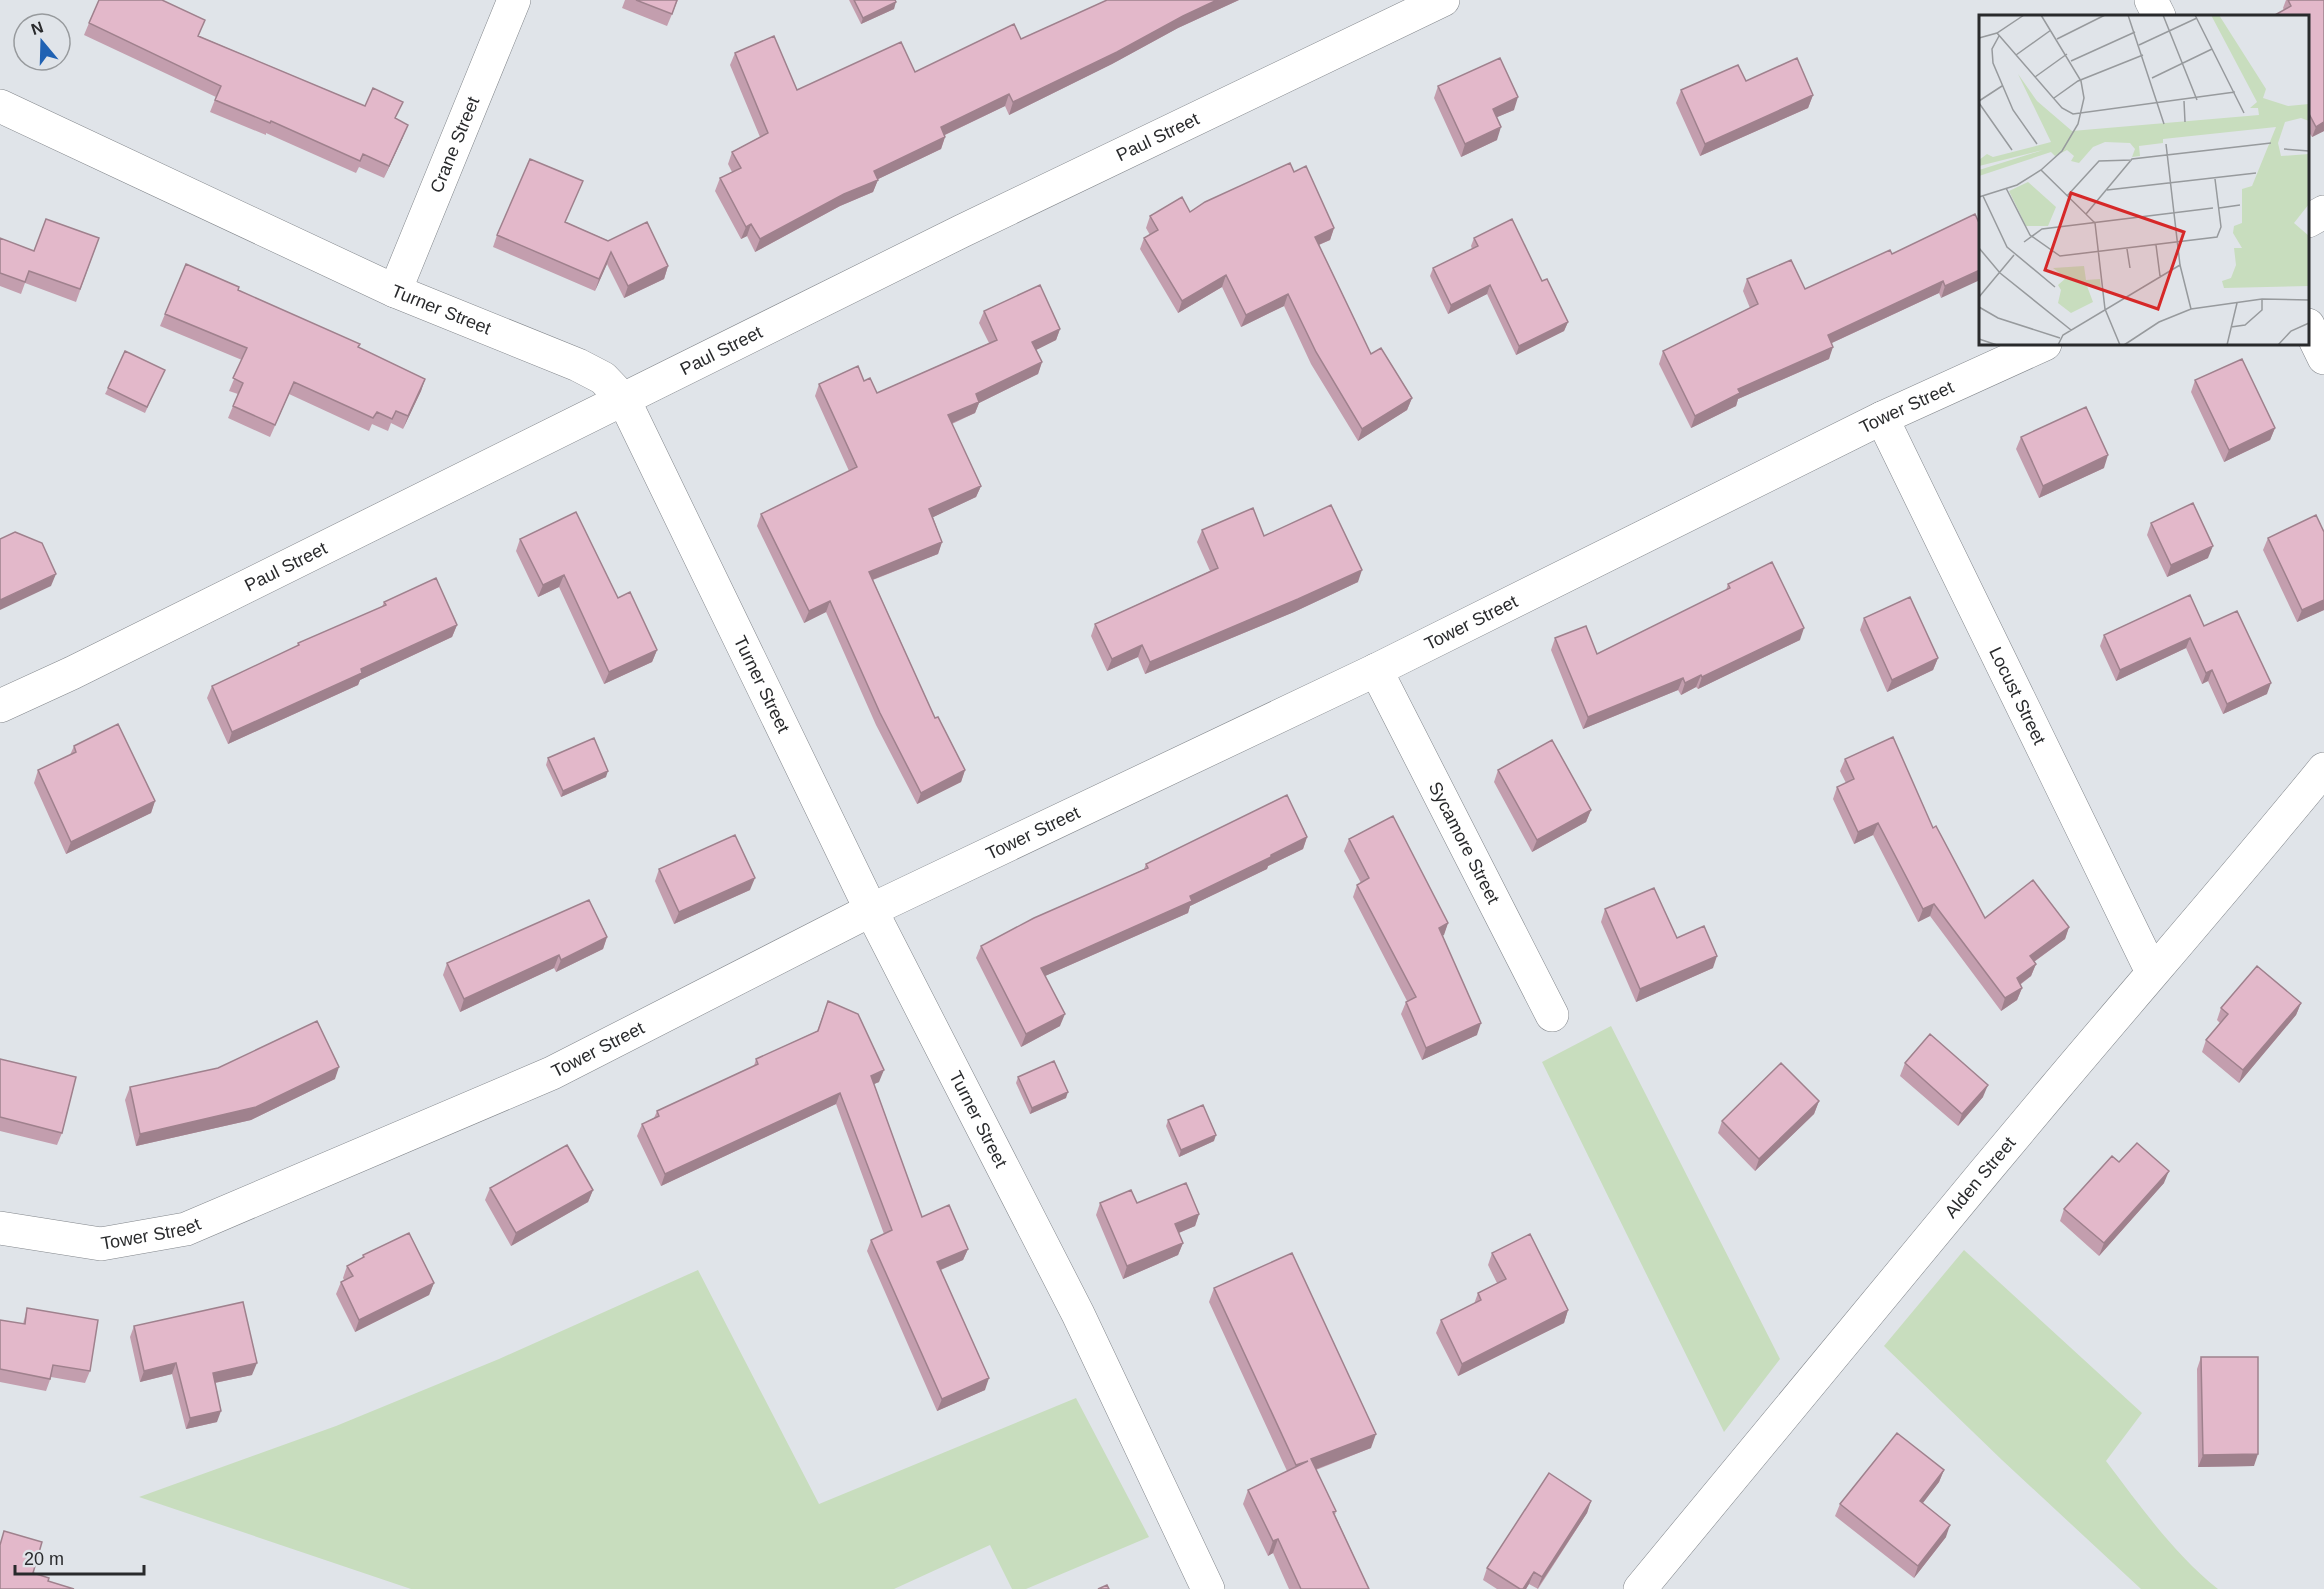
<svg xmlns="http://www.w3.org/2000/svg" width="2324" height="1589" font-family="Arial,sans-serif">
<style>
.green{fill:#c8ddbe}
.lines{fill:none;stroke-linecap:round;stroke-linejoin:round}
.street-casing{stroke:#82868b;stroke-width:34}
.street{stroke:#fff;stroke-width:33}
.wall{fill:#c39eae}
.shaded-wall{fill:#9f818d}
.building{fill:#e3b8ca;stroke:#9f818d;stroke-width:1.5}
.labels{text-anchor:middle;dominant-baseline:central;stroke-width:4.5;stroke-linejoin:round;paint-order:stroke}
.street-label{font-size:18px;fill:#292a2c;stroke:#e0e4e9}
.inset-road{fill:none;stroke:#979a9d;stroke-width:1.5}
.view{fill:#d62828;fill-opacity:0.15;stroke:#d62828;stroke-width:3}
.inset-edge{fill:none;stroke:#292a2c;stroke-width:3}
</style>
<rect width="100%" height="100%" fill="#e0e4e9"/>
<path class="green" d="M1611,1026L1780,1359L1724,1432L1542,1062Z
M1964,1250L2142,1413L2106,1461C2141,1507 2173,1553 2218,1589H2141L2002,1460L1884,1346Z
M698,1270L819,1504L1076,1398L1149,1537L1026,1589H1012L990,1545L894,1589H411L139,1497L336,1426L499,1359Z"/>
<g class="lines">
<g class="street-casing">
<g id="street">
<path d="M2151,0L2159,16"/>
<path id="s1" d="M0,106L395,291L578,365L603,378L624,400L871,910L1078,1314L1208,1589"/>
<path d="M2308,221L2324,212"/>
<path id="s2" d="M395,291L514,0"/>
<path d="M2308,325L2324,358"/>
<path id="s3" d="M1882,418L2152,972"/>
<path id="s4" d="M1376,670L1552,1015"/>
<path id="s5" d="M0,706L72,673L962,231L1443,0"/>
<path id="s6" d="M0,1228L101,1244L186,1229L552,1073L871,910L1376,670L1882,418L2045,344"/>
<path id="s7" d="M1640,1589C1777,1422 1915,1255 2054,1089C2144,982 2236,877 2324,769"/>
</g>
</g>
<use href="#street" class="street"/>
</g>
<path class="wall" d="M625,0H678L667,26L622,8Z
M849,0H895L894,9L861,24Z
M1107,0H1239L1178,28L1112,64L1009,115L1005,106L945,135V137L941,149L878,179L873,192L840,206L755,252L747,236L741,239L715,191L720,178L732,172L728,164L732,152L760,137L730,65L735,53L797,90L915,72L1021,39Z
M2286,0H2324V131L2312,137L2307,129V16H2274L2275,15L2284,10L2283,8Z
M89,23L199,36L396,119L403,137L384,178L359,167L356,173L266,133V135L210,112L216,97L84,35Z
M1746,81L1813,95L1808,108L1700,156L1676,103L1681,90Z
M1438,86L1514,110L1497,117V140L1461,157L1434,98Z
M1294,172L1334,228L1330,240L1319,245L1371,354L1412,398L1407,410L1358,441L1311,364L1284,306L1241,327L1222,287L1178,313L1140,249L1144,238L1150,235L1146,228L1150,216L1190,212Z
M583,181L565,222L668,266L664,279L624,298L607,264L595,291L493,247L497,235Z
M1975,214L1941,298L1939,293L1832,343L1829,359L1738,399L1736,406L1691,428L1659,364L1663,351L1750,308L1743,291L1747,279L1805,289L1892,254Z
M0,238L34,251L99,238L76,302L25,283L21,294L0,286Z
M1474,238L1542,281L1568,322L1564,331L1516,355L1487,294L1448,314L1430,276L1433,268L1472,249L1471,246Z
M238,290L425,379L421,391L403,429L391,423L388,431L372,424L369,431L289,394L270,437L228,418L238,394L229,391L242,360L160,326L165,314Z
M984,311L1060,329L1056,340L1036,350L1042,362L1038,374L979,403L975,413L952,424L981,486L976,497L933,517L942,542L938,554L873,580L935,718L965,770L961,782L917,804L876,725L826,612L804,623L757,526L761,514L849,471L815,396L819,384L864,381L877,393L989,343L979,323Z
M162,376L145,413L105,394L108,388Z
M2195,380L2275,428L2270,440L2224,462L2191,392Z
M2021,437L2104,468L2039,498L2016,449Z
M2151,523L2208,558L2167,577L2147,535Z
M1202,530L1264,536L1358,582L1294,612L1145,674L1138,657L1107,671L1091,636L1095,624L1210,571L1197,542Z
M2268,538L2324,610L2297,622L2263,550Z
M520,539L618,598L657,650L652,662L604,684L559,587L538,597L516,551Z
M1728,584L1800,640L1698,689L1696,687L1681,695L1678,690L1583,729L1551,650L1555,638L1597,654L1726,590Z
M384,602L457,625L452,637L360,680L358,685L228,744L207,698L212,686L297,646L298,643L382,607Z
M1864,618L1938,658L1933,670L1887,692L1860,630Z
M2204,626L2267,694L2223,714L2208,681L2202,684L2186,648L2116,681L2100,646L2104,635Z
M74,746L155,801L151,813L66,854L34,783L38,770L70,755Z
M548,758L606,777L561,797L546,765Z
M1845,759L1933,828L1985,918L2069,927L2065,939L2034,962L2036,964L2031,976L2020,985L2022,988L2017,1000L2001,1011L1930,916L1918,922L1873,835L1854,844L1833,799L1837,787L1846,783L1840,771Z
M1498,770L1591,810L1586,822L1532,852L1494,782Z
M1307,837L1303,849L1268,866L1267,869L1190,906L1188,913L1045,976L1060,1026L1021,1047L976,958L981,946L1144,869L1146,864Z
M1349,839L1448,923L1443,936L1477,1035L1422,1060L1401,1014L1406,1002L1407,1001L1353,897L1357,885L1361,883L1344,851Z
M659,869L750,890L674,924L655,881Z
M1605,909L1677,938L1713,968L1636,1002L1601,922Z
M607,937L603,949L556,972L554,968L460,1012L443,975L447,963Z
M828,1001L879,1082L874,1084L922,1217L968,1249L963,1260L941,1270L985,1390L937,1411L867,1251L871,1240L884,1234L836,1104L661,1186L637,1136L642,1124L654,1118L657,1111L754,1066L756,1059L817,1031Z
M2301,1003L2296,1015L2239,1083L2202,1052L2206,1040L2220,1023L2217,1020L2221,1008Z
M0,1059L62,1133L57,1145L0,1131Z
M1905,1063L1983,1097L1958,1126L1900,1076Z
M1018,1077L1066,1098L1030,1114L1016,1083Z
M335,1079L251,1120L136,1146L125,1100L130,1087Z
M1819,1101L1814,1114L1755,1171L1718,1133L1722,1121Z
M1168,1120L1214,1141L1179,1157L1166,1126Z
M2119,1162L2164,1183L2099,1256L2060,1221L2064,1209Z
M490,1188L593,1190L588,1202L511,1246L485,1200Z
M1100,1203H1137L1199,1214L1195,1226L1179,1233L1183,1243L1178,1255L1123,1279L1096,1215Z
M1492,1253L1568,1310L1564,1323L1458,1376L1436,1333L1441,1320L1474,1304L1478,1293L1497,1283L1488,1265Z
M363,1255L434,1283L429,1295L355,1332L336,1294L341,1282L344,1280L343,1278L347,1266L362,1258Z
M1214,1288L1371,1448L1316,1470L1336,1511L1335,1515L1369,1589H1289L1273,1553L1268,1556L1243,1504L1248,1490L1287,1471L1209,1302Z
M27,1308L90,1371L85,1383L51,1377L46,1391L0,1382V1320L23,1324Z
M134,1326L252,1375L215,1383L217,1422L186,1429L172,1374L140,1382L130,1337Z
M2201,1357L2254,1466L2198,1467L2197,1369Z
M1944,1470L1939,1482L1923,1503L1946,1537L1914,1578L1835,1516L1840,1504Z
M1591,1501L1587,1513L1538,1589L1529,1584L1526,1589H1497L1483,1580L1487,1568Z"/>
<path class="shaded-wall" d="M1217,0H1239L1178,28L1112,64L1009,115L1013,102L1183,16Z
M896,2L894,9L861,24L863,18Z
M1009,94L1005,106L936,139L941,127Z
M1813,95L1808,108L1700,156L1705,144Z
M1518,97L1514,110L1488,121L1493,109Z
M2324,122V131L2312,137L2316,127Z
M408,125L403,137L384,178L389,166Z
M1501,127L1497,140L1461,157L1465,144Z
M945,137L941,149L870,183L874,171Z
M878,180L873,192L840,206L755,252L760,239L844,194Z
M751,224L747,236L741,239L746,227Z
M1334,228L1330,240L1311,248L1315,237Z
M611,252L607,264L595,291L599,279Z
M668,266L664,279L624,298L628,286Z
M1980,270V280L1941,298L1945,286Z
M1226,275L1222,287L1178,313L1182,301Z
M1943,281L1939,293L1823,347L1828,335Z
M1490,285L1487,294L1448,314L1451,305Z
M1288,294L1284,306L1241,327L1246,315Z
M1568,322L1564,331L1516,355L1519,346Z
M1060,329L1056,340L1028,354L1032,342Z
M1833,347L1829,359L1738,399L1736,406L1691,428L1695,416L1738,389Z
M1042,362L1038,374L979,403L975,413L943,427L948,415L976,394Z
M425,379L421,391L403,429L408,416Z
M1412,398L1407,410L1358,441L1362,429Z
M2275,428L2270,440L2224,462L2229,450Z
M2108,455L2104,468L2039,498L2043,486Z
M981,486L976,497L925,521L929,509Z
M942,542L938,554L864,583L869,572Z
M2213,546L2208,558L2167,577L2171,565Z
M1362,570L1358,582L1294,612L1145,674L1150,662Z
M56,574L51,586L0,610V600Z
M564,575L559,587L538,597L543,585Z
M2324,600V610L2297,622L2302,610Z
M830,601L826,612L804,623L809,611Z
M457,625L452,637L360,680L358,685L228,744L232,732L361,669Z
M1804,628L1800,640L1698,689L1702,677Z
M2190,638L2186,648L2116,681L2120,670Z
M1142,645L1138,657L1107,671L1112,659Z
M657,650L652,662L604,684L609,672Z
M1938,658L1933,670L1887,692L1892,680Z
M2212,670L2208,681L2202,684L2206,673Z
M1701,675L1696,687L1681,695L1685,683Z
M1683,678L1678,690L1583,729L1588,717Z
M2271,683L2267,694L2223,714L2227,704Z
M965,770L961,782L917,804L921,793Z
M608,771L606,777L561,797L563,791Z
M155,801L151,813L66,854L71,842Z
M1591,810L1586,822L1532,852L1537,840Z
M1878,823L1873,835L1854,844L1858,832Z
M1307,837L1303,849L1268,866L1267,869L1190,906L1188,913L1036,980L1041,968L1190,896Z
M755,878L750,890L674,924L679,912Z
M1934,904L1930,916L1918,922L1923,909Z
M1448,923L1444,935L1435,940L1439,928Z
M2069,927L2065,939L2025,968L2030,956Z
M607,937L603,949L556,972L561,960Z
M559,955L554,968L460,1012L464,999Z
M1717,956L1713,968L1636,1002L1640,989Z
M2036,964L2031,976L2012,990L2017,978Z
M2022,988L2017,1000L2001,1011L2005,998Z
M2301,1003L2296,1015L2239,1083L2243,1070Z
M1065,1014L1060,1026L1021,1047L1026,1034Z
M1481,1023L1477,1035L1422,1060L1426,1048Z
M339,1067L335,1079L251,1120L136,1146L140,1134Z
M884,1070L879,1082L867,1087L871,1076Z
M1988,1085L1983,1097L1958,1126L1962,1114Z
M1068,1092L1066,1098L1030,1114L1032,1108Z
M840,1093L836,1104L661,1186L665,1174Z
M1819,1101L1814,1114L1755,1171L1759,1159Z
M1216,1135L1214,1141L1179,1157L1181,1150Z
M2169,1171L2164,1183L2099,1256L2104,1243Z
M593,1190L588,1202L511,1246L516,1233Z
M1199,1214L1195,1226L1171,1236L1175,1224Z
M1183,1243L1178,1255L1123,1279L1127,1266Z
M968,1249L963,1260L933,1273L937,1262Z
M434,1283L429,1295L355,1332L359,1320Z
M1568,1310L1564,1323L1458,1376L1462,1364Z
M176,1363L172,1374L140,1382L144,1371Z
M257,1363L252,1375L209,1384L213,1373Z
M989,1378L985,1390L937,1411L942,1399Z
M221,1411L217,1422L186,1429L190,1418Z
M1376,1434L1371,1448L1306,1473L1311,1459Z
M2258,1454L2254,1466L2198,1467L2203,1455Z
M1944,1470L1939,1482L1915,1513L1920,1501Z
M1591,1501L1587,1513L1537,1589L1542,1577Z
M1950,1525L1946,1537L1914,1578L1918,1566Z
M1278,1539L1273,1553L1268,1556L1273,1541Z
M1534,1572L1529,1584L1526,1589H1523Z"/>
<path class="building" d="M99,0H162L205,20L198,36L365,106L373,88L403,102L395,118L408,125L389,166L363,154L360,161L271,121L270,123L215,100L221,86L89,23Z
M636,0H677L672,14Z
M854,0H895L896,2L863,18Z
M1107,0H1217L1183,16L1117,52L1013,102L1009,94L941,127L945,137L874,171L878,180L844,194L760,239L751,224L746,227L720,178L741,168L732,152L768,133L735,53L774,36L797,90L901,42L915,72L1014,24L1021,39Z
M2288,0H2324V122L2316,127L2307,110V16H2276L2275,15L2291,6Z
M1500,58L1518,97L1493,109L1501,127L1465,144L1438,86Z
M1797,58L1813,95L1705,144L1681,90L1738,65L1746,81Z
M530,159L583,181L565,222L608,241L647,222L668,266L628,286L611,252L599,279L497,235Z
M1290,163L1294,172L1306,166L1334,228L1315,237L1371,354L1381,348L1412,398L1362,429L1316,352L1288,294L1246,315L1226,275L1182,301L1144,238L1158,230L1150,216L1182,197L1190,212L1205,202Z
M1975,214L1980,225V270L1945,286L1943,281L1828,335L1833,347L1738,389L1740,393L1695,416L1663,351L1758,304L1747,279L1791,260L1805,289L1890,250L1892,254Z
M46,219L99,238L80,289L29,271L25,282L0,273V238L34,251Z
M1512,219L1542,281L1547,279L1568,322L1519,346L1490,285L1451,305L1433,268L1478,246L1474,238Z
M186,264L239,287L238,290L360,344L358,347L425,379L408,416L396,411L392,419L377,412L373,418L294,382L275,425L233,406L243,383L233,378L247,348L165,314Z
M1040,285L1060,329L1032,342L1042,362L976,394L979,402L948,415L981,486L929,509L942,542L869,572L935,718L938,717L965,770L921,793L880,713L830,601L809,611L761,514L857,467L819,384L858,366L864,381L870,378L877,393L997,340L984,311Z
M125,351L165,370L147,407L108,388Z
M2242,359L2275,428L2229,450L2195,380Z
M2086,407L2108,455L2043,486L2021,437Z
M2193,503L2213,546L2171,565L2151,523Z
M1331,505L1362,570L1298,599L1150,662L1142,645L1112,659L1095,624L1218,568L1202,530L1253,508L1264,536Z
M576,512L618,598L630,592L657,650L609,672L564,575L543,585L520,539Z
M2316,515L2324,532V600L2302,610L2268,538Z
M15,532L42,543L56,574L0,600V539Z
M1772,562L1804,628L1702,677L1701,675L1685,683L1683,678L1588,717L1555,638L1586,626L1597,654L1730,588L1728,584Z
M436,578L457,625L361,669L362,673L232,732L212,686L299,645L298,643L386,605L384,602Z
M2190,595L2204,626L2237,611L2271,683L2227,704L2212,670L2206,673L2190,638L2120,670L2104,635Z
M1910,597L1938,658L1892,680L1864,618Z
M118,724L155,801L71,842L38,770L76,752L74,746Z
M1893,737L1933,828L1936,826L1985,918L2033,880L2069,927L2030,956L2036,964L2017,978L2022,988L2005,998L1934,904L1923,909L1878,823L1858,832L1837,787L1854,779L1845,759Z
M594,738L608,771L563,791L548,758Z
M1552,740L1591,810L1537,840L1498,770Z
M1287,795L1307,837L1271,855V857L1190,896L1192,901L1041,968L1065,1014L1026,1034L981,946L1034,918L1148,868L1146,864Z
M1393,816L1448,923L1439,928L1481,1023L1426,1048L1406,1002L1416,997L1357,885L1369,878L1349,839Z
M735,835L755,878L679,912L659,869Z
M1654,888L1677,938L1704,926L1717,956L1640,989L1605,909Z
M589,900L607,937L561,960L559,955L464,999L447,963Z
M2257,966L2301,1003L2243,1070L2206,1040L2228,1014L2221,1008Z
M828,1001L858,1014L884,1070L871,1076L922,1217L949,1205L968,1249L937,1262L989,1378L942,1399L871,1240L892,1230L840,1093L665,1174L642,1124L659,1116L657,1111L758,1064L756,1059L818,1031Z
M317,1021L339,1067L256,1107L140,1134L130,1087L218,1068Z
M1930,1034L1988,1085L1962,1114L1905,1063Z
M0,1059L76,1077L62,1133L0,1117Z
M1054,1061L1068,1092L1032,1108L1018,1077Z
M1781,1063L1819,1101L1759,1159L1722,1121Z
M1203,1105L1216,1135L1181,1150L1168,1120Z
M2137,1143L2169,1171L2104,1243L2064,1209L2112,1156L2119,1162Z
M567,1145L593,1190L516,1233L490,1188Z
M1186,1183L1199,1214L1175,1224L1183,1243L1127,1266L1100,1203L1131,1190L1137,1203Z
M409,1233L434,1283L359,1320L341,1282L353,1276L347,1266L364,1257L363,1255Z
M1530,1234L1568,1310L1462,1364L1441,1320L1481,1300L1478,1293L1506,1279L1492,1253Z
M1292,1253L1376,1434L1311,1459L1336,1511L1333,1512L1369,1589H1301L1278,1539L1273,1541L1248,1490L1308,1461L1296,1465L1214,1288Z
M243,1302L257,1363L213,1373L221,1411L190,1418L176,1363L144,1371L134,1326Z
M27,1308L98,1320L90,1371L53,1365L50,1379L0,1369V1320L25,1324Z
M2201,1357H2258V1454L2203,1455Z
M1897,1433L1944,1470L1920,1501L1950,1525L1918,1566L1840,1504Z
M1549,1473L1591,1501L1542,1577L1534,1572L1523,1589H1520L1487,1568Z
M4,1531L42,1542L33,1573L49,1578L48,1581L74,1589H0V1545Z
M1107,1585L1109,1589H1098Z"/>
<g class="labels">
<g class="street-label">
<text stroke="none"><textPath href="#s5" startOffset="1290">Paul Street</textPath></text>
<text stroke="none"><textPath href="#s2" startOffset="158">Crane Street</textPath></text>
<text stroke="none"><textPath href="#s1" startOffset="486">Turner Street</textPath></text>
<text stroke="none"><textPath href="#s5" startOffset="804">Paul Street</textPath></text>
<text stroke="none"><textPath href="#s6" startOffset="2096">Tower Street</textPath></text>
<text stroke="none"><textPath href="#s5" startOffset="318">Paul Street</textPath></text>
<text stroke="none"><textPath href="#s6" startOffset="1610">Tower Street</textPath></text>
<text stroke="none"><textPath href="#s1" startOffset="1008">Turner Street</textPath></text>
<text stroke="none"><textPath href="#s3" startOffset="309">Locust Street</textPath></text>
<text stroke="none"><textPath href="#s6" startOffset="1124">Tower Street</textPath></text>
<text stroke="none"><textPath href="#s4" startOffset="194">Sycamore Street</textPath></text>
<text stroke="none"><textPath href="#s6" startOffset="638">Tower Street</textPath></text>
<text stroke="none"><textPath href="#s1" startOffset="1494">Turner Street</textPath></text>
<text stroke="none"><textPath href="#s7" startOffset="534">Alden Street</textPath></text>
<text stroke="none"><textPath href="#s6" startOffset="153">Tower Street</textPath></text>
</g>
</g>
<g transform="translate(1979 15)">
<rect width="330" height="330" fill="#e0e4e9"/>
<path d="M232,0H240L287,74L284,83L309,91L330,89V106L322,103L306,107L299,128L302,141L330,139V189L315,208L330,221V271L245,273L243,266L252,263L257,250L255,233H263L254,218L255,211L263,208V174L273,171L297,112L184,124V128L160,131L161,141L153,142L156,134L151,128L126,127L114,132L100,148L92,146L95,141L88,135L76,141L72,137L0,161V155L64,135L0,151V145L8,139L14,142L72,127L39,59L58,86L93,116L280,100L279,93H271L278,87ZM49,167L77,192L69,211H47L30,176ZM105,251L107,265L121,264L122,272L108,271L114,287L92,298L79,288L82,275L79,270L87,263L74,253Z" fill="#c8ddbe"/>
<path class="inset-road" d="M149,0L185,109M184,0L218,85M216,0L265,98M18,18L83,93L94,99L256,77M20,21L13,34L14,48L34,95L58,129M0,23L18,18L45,0M78,24L126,0M160,30L218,3M37,40L72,15M92,46L156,17M56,62L88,39M173,63L233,34M75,83L99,66L164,40M0,86L23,71M205,86L206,107M0,88L33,135M187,129L201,250L212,294M305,134L330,136M62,155L116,208L126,294L141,330M27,173L51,220L81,241L238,222L242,212L236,164M128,175L277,158M4,181L28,232L76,272M88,181L120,146L153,145M0,182L38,170L62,155L83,136L99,109L105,83L102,66L62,0M240,193L261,190M107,199L153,144L292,128M45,227L63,214L234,193M177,230L181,261M0,233L21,258L92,315M148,234L151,253M0,282L35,240M0,292L19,303L81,323M252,312L266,310L283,295V284M0,324L18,330M79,330L84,320L201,250M145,330L180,307L212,294L283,284L330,285M248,330L258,288M299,330L312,316L330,308"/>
<path class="view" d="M92,178L205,217L179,294L66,255Z"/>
<rect width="330" height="330" class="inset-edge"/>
</g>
<g transform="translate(42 42) rotate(341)"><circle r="28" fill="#e0e4e9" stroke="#979a9d" stroke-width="1.5"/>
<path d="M0-4.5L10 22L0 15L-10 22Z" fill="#2062b3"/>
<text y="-9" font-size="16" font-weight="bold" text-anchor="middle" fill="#292a2c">N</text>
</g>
<path d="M15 1565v9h129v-9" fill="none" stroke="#292a2c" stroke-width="3"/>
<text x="24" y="1565" font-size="18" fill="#292a2c" stroke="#e0e4e9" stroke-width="4.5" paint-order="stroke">20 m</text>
</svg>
